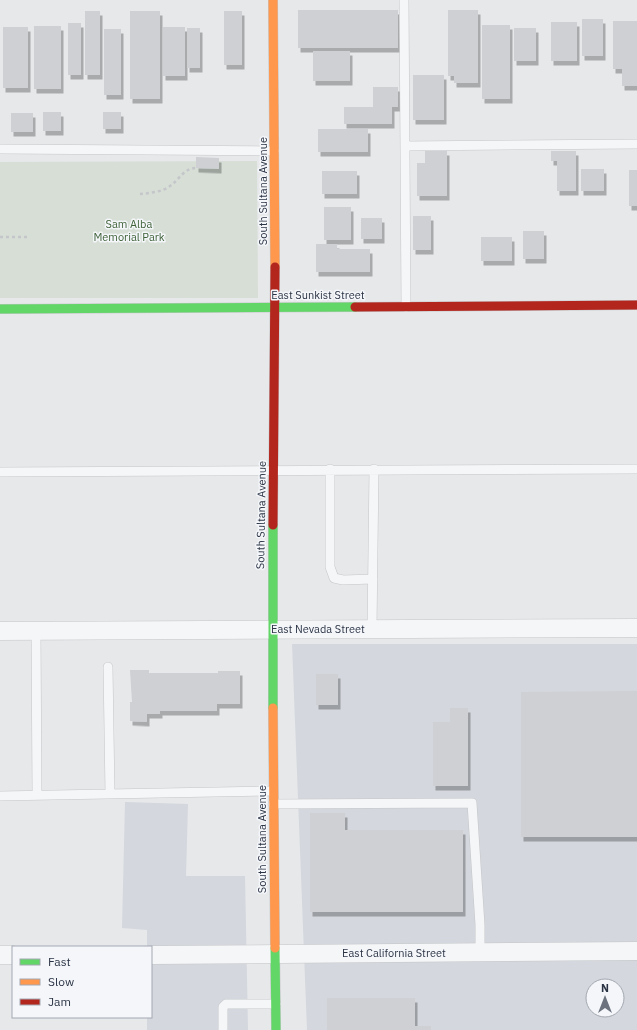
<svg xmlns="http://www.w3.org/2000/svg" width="637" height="1030" font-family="'IBM Plex Sans',sans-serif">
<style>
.built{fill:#d4d7dd;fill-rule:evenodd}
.green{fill:#d6ded6}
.building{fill:#ced0d3;filter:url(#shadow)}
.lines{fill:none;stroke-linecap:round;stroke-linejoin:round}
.lane-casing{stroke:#c4c6c8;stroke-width:10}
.street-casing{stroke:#c4c6c8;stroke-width:19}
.fast-casing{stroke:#c4c6c8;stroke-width:10}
.slow-casing{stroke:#c4c6c8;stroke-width:10}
.jam-casing{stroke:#c4c6c8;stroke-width:10}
.path{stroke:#c5c6ca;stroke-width:2.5;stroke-dasharray:3 3;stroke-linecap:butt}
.lane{stroke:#f5f6f7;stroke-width:9}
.street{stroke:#f5f6f7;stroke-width:18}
.fast{stroke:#63d668;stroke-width:9}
.slow{stroke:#ff974d;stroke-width:9}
.jam{stroke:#b3261e;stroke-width:9}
.labels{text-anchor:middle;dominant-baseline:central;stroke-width:3;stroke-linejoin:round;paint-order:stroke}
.street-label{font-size:11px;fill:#2b3445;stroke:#f4f6f9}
.park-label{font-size:11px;fill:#3f6138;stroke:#f4f6f9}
</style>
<defs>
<filter id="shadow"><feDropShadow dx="2.5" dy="4.5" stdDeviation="0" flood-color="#0004"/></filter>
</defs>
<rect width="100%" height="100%" fill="#e6e8ea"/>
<path class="built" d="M292,644H637V1030H307ZM593,986H617V1010H593Z
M125,802L188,804L186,876H245L248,1030H147V1017H151V947H147V930L122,928Z"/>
<path class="green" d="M257,161L258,298H0V162Z"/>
<path class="building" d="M298,10H398V48H298Z
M448,10H478V83H454V76H448Z
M85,11H100V75H85Z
M130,11H160V99H130Z
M224,11H242V65H224Z
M582,19H603V56H582Z
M613,21H637V86H622V69H613Z
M551,22H577V61H551Z
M68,23H81V75H68Z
M482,25H510V99H482Z
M34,26H61V89H34Z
M3,27H28V88H3Z
M163,27H185V76H163Z
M187,28H200V68H187Z
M514,28H536V61H514Z
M104,29H121V95H104Z
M313,51H350V81H313Z
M413,75H444V120H413Z
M373,87H398V107H392V124H344V107H373Z
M43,112H61V131H43Z
M103,112H121V129H103Z
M11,113H33V132H11Z
M318,129H368V152H318Z
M425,151H447V196H417V163H425Z
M551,151H576V191H557V161H551Z
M196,157L219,158V169L196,168Z
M581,169H604V191H581Z
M629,170H637V206H629Z
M322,171H357V194H322Z
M324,207H351V240H324Z
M413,216H431V250H413Z
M361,218H382V239H361Z
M523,231H544V259H523Z
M481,237H512V261H481Z
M316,244H337V249H370V272H316Z
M130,670H149V673H218V671H240V704H217V711H160V714H147V722L130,721V702H132Z
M316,674H338V705H316Z
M637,691V837H521V692Z
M450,708H468V786H433V722H450Z
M310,813H345V830H463V912H310Z
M327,998H415V1026H431V1030H327Z"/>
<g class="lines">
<g class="lane-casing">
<path id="lane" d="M404,0L406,307
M405,146L637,144
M0,149L274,151
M330,469V567L334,578L343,580L373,579
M0,472L637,469
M372,629L374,469
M36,631L37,795
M108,667L110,794
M0,796L273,791
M273,804L472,803L480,925V953
M223,1030V1007L226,1004H276"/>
</g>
<g class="street-casing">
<path id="street" d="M0,631L637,628
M0,955H13
M151,955L637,951"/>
</g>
<g class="fast-casing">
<path id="fast" d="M0,309L355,307
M273,708V525
M275,948L276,1030"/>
</g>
<g class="slow-casing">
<path id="slow" d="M273,0L275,267
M273,708L275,948"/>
</g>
<g class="jam-casing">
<path id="jam" d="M355,307L637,305
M273,525L275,267"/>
</g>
<path class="path" d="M140,194C150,193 162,192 170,186C179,180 184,168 196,168
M0,237H27"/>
<use href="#lane" class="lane"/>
<use href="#street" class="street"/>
<use href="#fast" class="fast"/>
<use href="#slow" class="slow"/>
<use href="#jam" class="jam"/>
</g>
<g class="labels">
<g class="street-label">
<text transform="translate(263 191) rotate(-90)">South Sultana Avenue</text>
<text x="318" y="295">East Sunkist Street</text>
<text transform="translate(261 515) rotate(-89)">South Sultana Avenue</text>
<text x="318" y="629">East Nevada Street</text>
<text transform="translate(262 839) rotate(-90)">South Sultana Avenue</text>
<text x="394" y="953">East California Street</text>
</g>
<g class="park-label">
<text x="129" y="224">Sam Alba<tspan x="129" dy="13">Memorial Park</tspan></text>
</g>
</g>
<rect x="12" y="946" width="140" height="72" fill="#f4f6f9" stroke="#a4a8b1"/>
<rect x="20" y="959" width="20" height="6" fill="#63d668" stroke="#a4a8b1"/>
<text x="48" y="966" font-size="12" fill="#2b3445">Fast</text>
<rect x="20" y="979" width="20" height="6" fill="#ff974d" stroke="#a4a8b1"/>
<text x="48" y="986" font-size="12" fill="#2b3445">Slow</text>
<rect x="20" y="999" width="20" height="6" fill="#b3261e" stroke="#a4a8b1"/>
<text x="48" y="1006" font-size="12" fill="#2b3445">Jam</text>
<g transform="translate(605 998)"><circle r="19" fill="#f4f6f9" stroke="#a4a8b1"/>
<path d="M0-3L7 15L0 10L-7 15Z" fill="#6c737f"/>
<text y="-6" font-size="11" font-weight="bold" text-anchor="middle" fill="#2b3445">N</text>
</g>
</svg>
